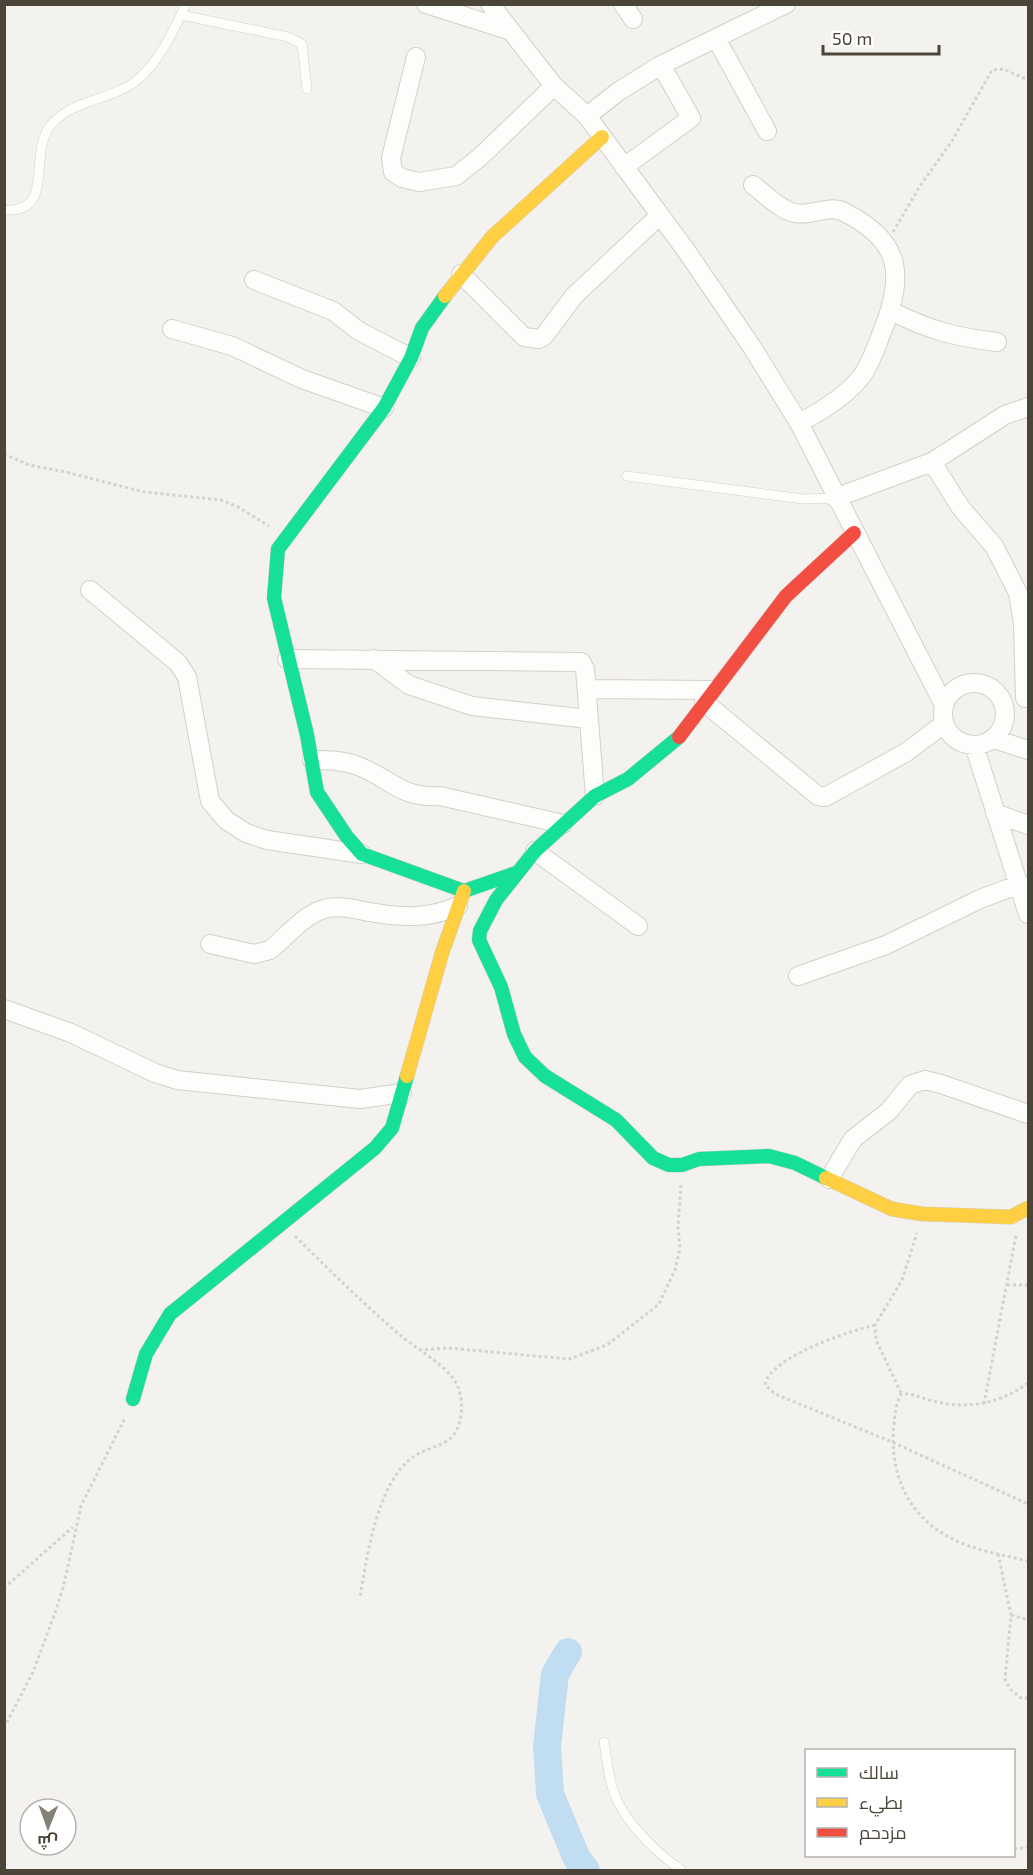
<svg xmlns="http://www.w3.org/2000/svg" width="1033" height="1875" font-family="'Exo 2',Cairo,sans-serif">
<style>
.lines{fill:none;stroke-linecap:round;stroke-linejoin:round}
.river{stroke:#c0ddf1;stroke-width:28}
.lane-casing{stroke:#d2d0cb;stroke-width:10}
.street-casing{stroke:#d2d0cb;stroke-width:20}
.fast-casing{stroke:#d3cfc5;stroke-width:15}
.slow-casing{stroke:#d3cfc5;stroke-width:15}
.jam-casing{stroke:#d3cfc5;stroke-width:15}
.path{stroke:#d3d2cc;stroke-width:3;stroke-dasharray:3 3;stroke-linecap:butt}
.lane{stroke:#fdfdfc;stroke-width:9}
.street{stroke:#fdfdfc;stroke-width:18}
.fast{stroke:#16e098;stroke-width:14}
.slow{stroke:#ffcf43;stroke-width:14}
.jam{stroke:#f24e42;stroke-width:14}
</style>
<rect width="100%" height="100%" fill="#f4f2ee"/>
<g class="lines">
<path class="river" d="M568,1652L555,1674L547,1746L550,1794L577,1859L586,1870"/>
<g class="lane-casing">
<path id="lane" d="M181,15L288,37L302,44L307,89
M4,210C57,214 27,153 51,125C73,99 110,101 136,81C159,63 174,30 186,4
M627,476L803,499L835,498
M604,1742C607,1758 608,1777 614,1793C625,1823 656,1852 681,1870"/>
</g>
<g class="street-casing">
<path id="street" d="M426,4L508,30
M490,4L554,86L587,116L685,249L752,347L799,423L944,705
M623,4L633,19
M717,40L767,131
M416,57L391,158L393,172L402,178L419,182L456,176L480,157L554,86
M587,116L619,91L661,65L786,4
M624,167L691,118L661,65
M753,185C765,194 781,211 795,213C811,217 828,204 844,212C902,241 905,275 882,332C876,347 871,364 861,377C845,397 820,412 799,423
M461,274L524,337L539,339L544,336L574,296L659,216
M254,280L333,311L359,331L411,358
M891,311C929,330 954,337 997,342
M172,329L232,346L302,379L384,408
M932,462L961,508L994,546L1018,593L1023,624L1025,698
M835,498L932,462L1005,415L1028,407
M90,590L178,663L187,677L210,801L226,820L246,833L267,840L362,854
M287,659L581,662L585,669L595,796
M374,659L409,685L472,706L589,719
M943 714a31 31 0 1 1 62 0a31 31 0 1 1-62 0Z
M587,689L712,690
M704,702L818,796L825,797L905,753L944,724
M994,739L1028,750
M974,745L1028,914
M312,760C328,760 343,760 358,766C392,779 399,798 440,796L563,824
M995,813L1028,825
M535,851L638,926
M210,944L254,954L270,950C286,937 302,917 321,910C338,903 359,911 376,913C405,918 431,918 458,906
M798,976L886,945L980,899L1020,884
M4,1009L71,1033L155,1073L177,1080L360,1099L402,1093
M829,1179L853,1139L889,1111L910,1085L925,1080L941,1084L1028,1114"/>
</g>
<g class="fast-casing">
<path id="fast" d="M445,296L422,328L411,358L384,408L278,549L274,598L307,735L317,792L347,837L362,854L464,891L516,873
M679,737L628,779L595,796L535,851L496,900L480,931L479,940L501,987L514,1034L525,1057L545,1076L616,1120L653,1158L669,1165H682L699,1159L769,1156L795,1163L826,1178
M133,1399L146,1354L170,1314L375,1148L392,1128L407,1076"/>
</g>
<g class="slow-casing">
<path id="slow" d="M445,296L492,237L602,137
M407,1076L442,953L464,891
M826,1178L892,1209L923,1214L1011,1217L1028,1208"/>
</g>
<g class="jam-casing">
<path id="jam" d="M679,737L786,596L854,533"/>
</g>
<path class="path" d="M893,232L920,186L952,141L992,70L1003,69L1028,80
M4,454L29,465L66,472L144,492L221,500L238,507L269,526
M295,1236C330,1271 364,1304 401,1336C417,1349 447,1366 456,1383C465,1399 464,1430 447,1441C434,1449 419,1450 407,1462C376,1491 367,1557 360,1597
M1007,1285H1028
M875,1325C850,1331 769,1357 765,1385L775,1394L892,1442L1028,1504
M419,1350L448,1348L569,1359L607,1345L659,1304L675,1270L680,1248L678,1227L681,1185
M1028,1383C998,1405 965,1410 929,1400C919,1397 912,1393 901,1394C896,1404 895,1413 894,1424C889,1471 906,1514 949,1537C972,1550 1003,1555 1028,1561
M901,1393L876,1340L875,1325L902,1280L917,1233
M984,1404L1016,1235
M998,1554L1011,1615L1005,1679L1010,1689L1021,1698H1028
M4,1588L73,1527
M1011,1615L1028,1620
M4,1728L33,1672L55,1613L64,1584L81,1506L125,1418
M1014,1849L1028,1847"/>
<use href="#lane" class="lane"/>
<use href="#street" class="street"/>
<use href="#fast" class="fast"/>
<use href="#slow" class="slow"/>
<use href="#jam" class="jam"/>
</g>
<rect width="1033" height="1875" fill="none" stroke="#4b4439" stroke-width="12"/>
<rect x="805" y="1749" width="210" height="108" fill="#ffffff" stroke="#b7b4b0" stroke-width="1.5"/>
<rect x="817" y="1768" width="30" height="9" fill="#16e098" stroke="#b7b4b0" stroke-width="1.5"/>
<text x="859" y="1779" font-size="18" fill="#4b4439">سالك</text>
<rect x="817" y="1798" width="30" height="9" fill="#ffcf43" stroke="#b7b4b0" stroke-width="1.5"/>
<text x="859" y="1809" font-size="18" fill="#4b4439">بطيء</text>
<rect x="817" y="1828" width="30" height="9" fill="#f24e42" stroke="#b7b4b0" stroke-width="1.5"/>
<text x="859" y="1839" font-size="18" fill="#4b4439">مزدحم</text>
<g transform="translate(48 1827) rotate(181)"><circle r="28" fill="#ffffff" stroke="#b7b4b0" stroke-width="1.5"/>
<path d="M0-4.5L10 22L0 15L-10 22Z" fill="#868178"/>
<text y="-9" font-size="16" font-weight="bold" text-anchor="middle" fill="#4b4439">ش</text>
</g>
<path d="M823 45v9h116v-9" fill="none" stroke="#4b4439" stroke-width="3"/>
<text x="832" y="45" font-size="18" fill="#4b4439" stroke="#ffffff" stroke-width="4.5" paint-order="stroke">50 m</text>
</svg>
